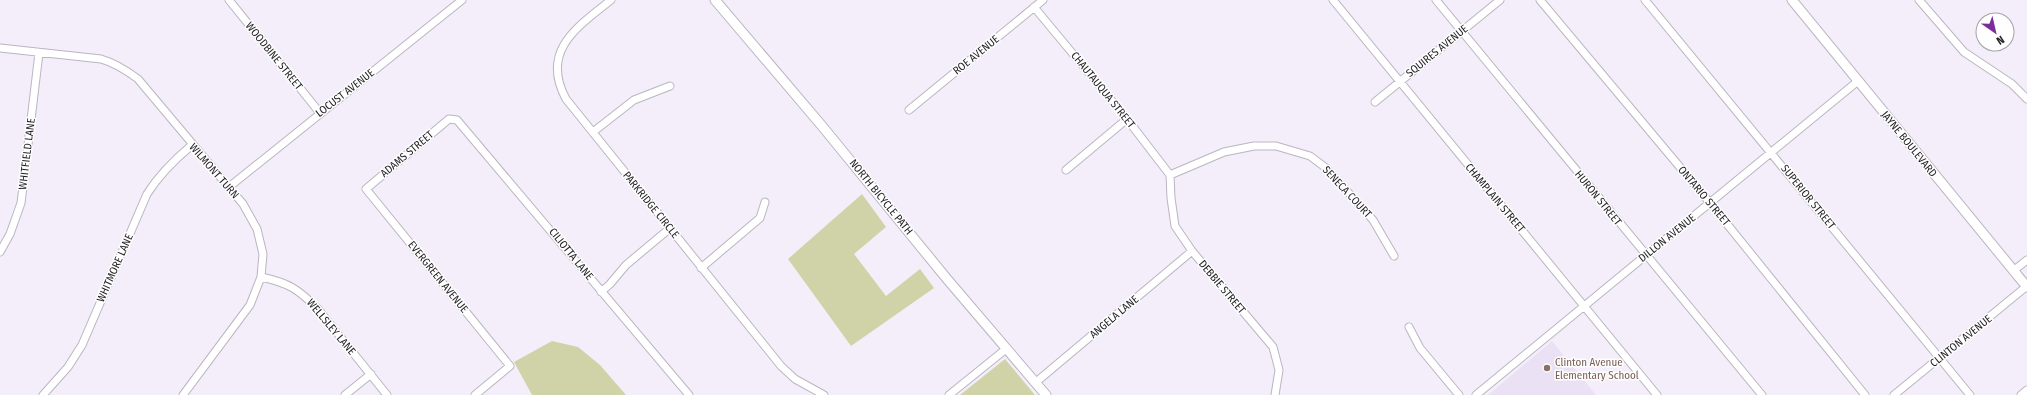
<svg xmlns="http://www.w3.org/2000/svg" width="2027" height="395" font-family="'Fira Sans Condensed',sans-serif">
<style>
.built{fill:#ebe1f4}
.green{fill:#d0d3a7}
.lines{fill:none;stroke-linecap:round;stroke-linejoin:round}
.street-casing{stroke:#bbb5c0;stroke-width:9}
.secondary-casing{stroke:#bbb5c0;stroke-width:11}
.street{stroke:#fff;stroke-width:7}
.secondary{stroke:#fff;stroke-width:9}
.education-dot{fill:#8d6e63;stroke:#fefefe;stroke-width:1.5}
.labels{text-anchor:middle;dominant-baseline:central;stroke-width:3;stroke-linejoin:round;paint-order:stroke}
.street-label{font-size:11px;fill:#201e22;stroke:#fefefe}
.education-label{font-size:11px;fill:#785e54;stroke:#fefefe;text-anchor:start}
</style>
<rect width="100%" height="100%" fill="#f4eefa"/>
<path class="built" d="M1552,341L1596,395H1488Z"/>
<path class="green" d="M862,194L886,227L854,254L886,296L920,269L934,288L851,346L788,259Z
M552,341L578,347L600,365L626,395H532L514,362Z
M1005,359L1035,395H960Z"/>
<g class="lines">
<g class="street-casing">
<path id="street" d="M229,0L320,113
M611,0C577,27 540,51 566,99L781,366L795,379L824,395
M1333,0L1657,395
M1436,0L1762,395
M1540,0L1710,203L1865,395
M1645,0L1970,395
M1919,0L1964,52L2012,84L2027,99
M1034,7L1127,119L1170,175
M0,48L101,59C115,63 126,70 138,79L243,204L257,229L263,254L261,277L250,305L183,395
M1375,102L1500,0
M909,110L1043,0
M593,132L634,100L670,86
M1066,170L1127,119
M1170,175L1224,152L1254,146H1276L1310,156L1326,168L1373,220L1394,256
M1170,175L1171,198L1175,226L1192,251L1273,347L1279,370L1275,395
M229,187L462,0
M0,252L10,234L21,203L39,53
M701,268L760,218L765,202
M2013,271L2027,260
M261,277C289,283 298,289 318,309L387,395
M601,292L610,284L626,265L669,229
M1409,327L1420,348L1459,395
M1035,383L1192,251
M43,395L68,367L82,345L147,194C159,175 174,160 192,145
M345,395L371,374
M475,395L510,366L366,189L449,119L457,120L689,395
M949,395L1006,349
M1476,395L1858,81
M1894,395L2027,286
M2021,395L2027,390"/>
</g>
<g class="secondary-casing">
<path id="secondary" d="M715,0L822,126L947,279L1046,395
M1792,0L2027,287"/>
</g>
<use href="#street" class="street"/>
<use href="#secondary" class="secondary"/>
</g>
<circle class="education-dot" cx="1547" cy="368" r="4"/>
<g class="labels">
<g class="street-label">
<text transform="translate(1437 51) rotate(-39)">SQUIRES AVENUE</text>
<text transform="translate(976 55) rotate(-39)">ROE AVENUE</text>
<text transform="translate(274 56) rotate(51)">WOODBINE STREET</text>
<text transform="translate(1103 90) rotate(51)">CHAUTAUQUA STREET</text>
<text transform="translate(345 93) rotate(-38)">LOCUST AVENUE</text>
<text transform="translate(1909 144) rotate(51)">JAYNE BOULEVARD</text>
<text transform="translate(27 154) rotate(-83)">WHITFIELD LANE</text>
<text transform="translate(407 154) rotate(-40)">ADAMS STREET</text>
<text transform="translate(214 171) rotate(49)">WILMONT TURN</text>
<text transform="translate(1347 192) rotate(47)">SENECA COURT</text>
<text transform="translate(1704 196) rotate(50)">ONTARIO STREET</text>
<text transform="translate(881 197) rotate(51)">NORTH BICYCLE PATH</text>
<text transform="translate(1808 197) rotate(51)">SUPERIOR STREET</text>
<text transform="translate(1495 198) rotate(50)">CHAMPLAIN STREET</text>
<text transform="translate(1598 198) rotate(51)">HURON STREET</text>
<text transform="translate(651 205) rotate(51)">PARKRIDGE CIRCLE</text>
<text transform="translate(1667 238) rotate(-39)">DILLON AVENUE</text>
<text transform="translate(571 254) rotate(51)">CILIOTTA LANE</text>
<text transform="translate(115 268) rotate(-66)">WHITMORE LANE</text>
<text transform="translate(438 277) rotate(51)">EVERGREEN AVENUE</text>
<text transform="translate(1222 287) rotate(50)">DEBBIE STREET</text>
<text transform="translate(1114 317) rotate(-40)">ANGELA LANE</text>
<text transform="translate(331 327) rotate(50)">WELLSLEY LANE</text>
<text transform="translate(1961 341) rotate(-39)">CLINTON AVENUE</text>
</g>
<g class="education-label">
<text x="1555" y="362">Clinton Avenue<tspan x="1555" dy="13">Elementary School</tspan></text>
</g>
</g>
<g transform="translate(1995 32) rotate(146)"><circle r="19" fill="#fefefe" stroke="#a5a4a6"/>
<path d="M0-3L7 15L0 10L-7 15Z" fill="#7c2c9d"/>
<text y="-6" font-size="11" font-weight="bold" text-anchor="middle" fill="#201e22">N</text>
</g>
</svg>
